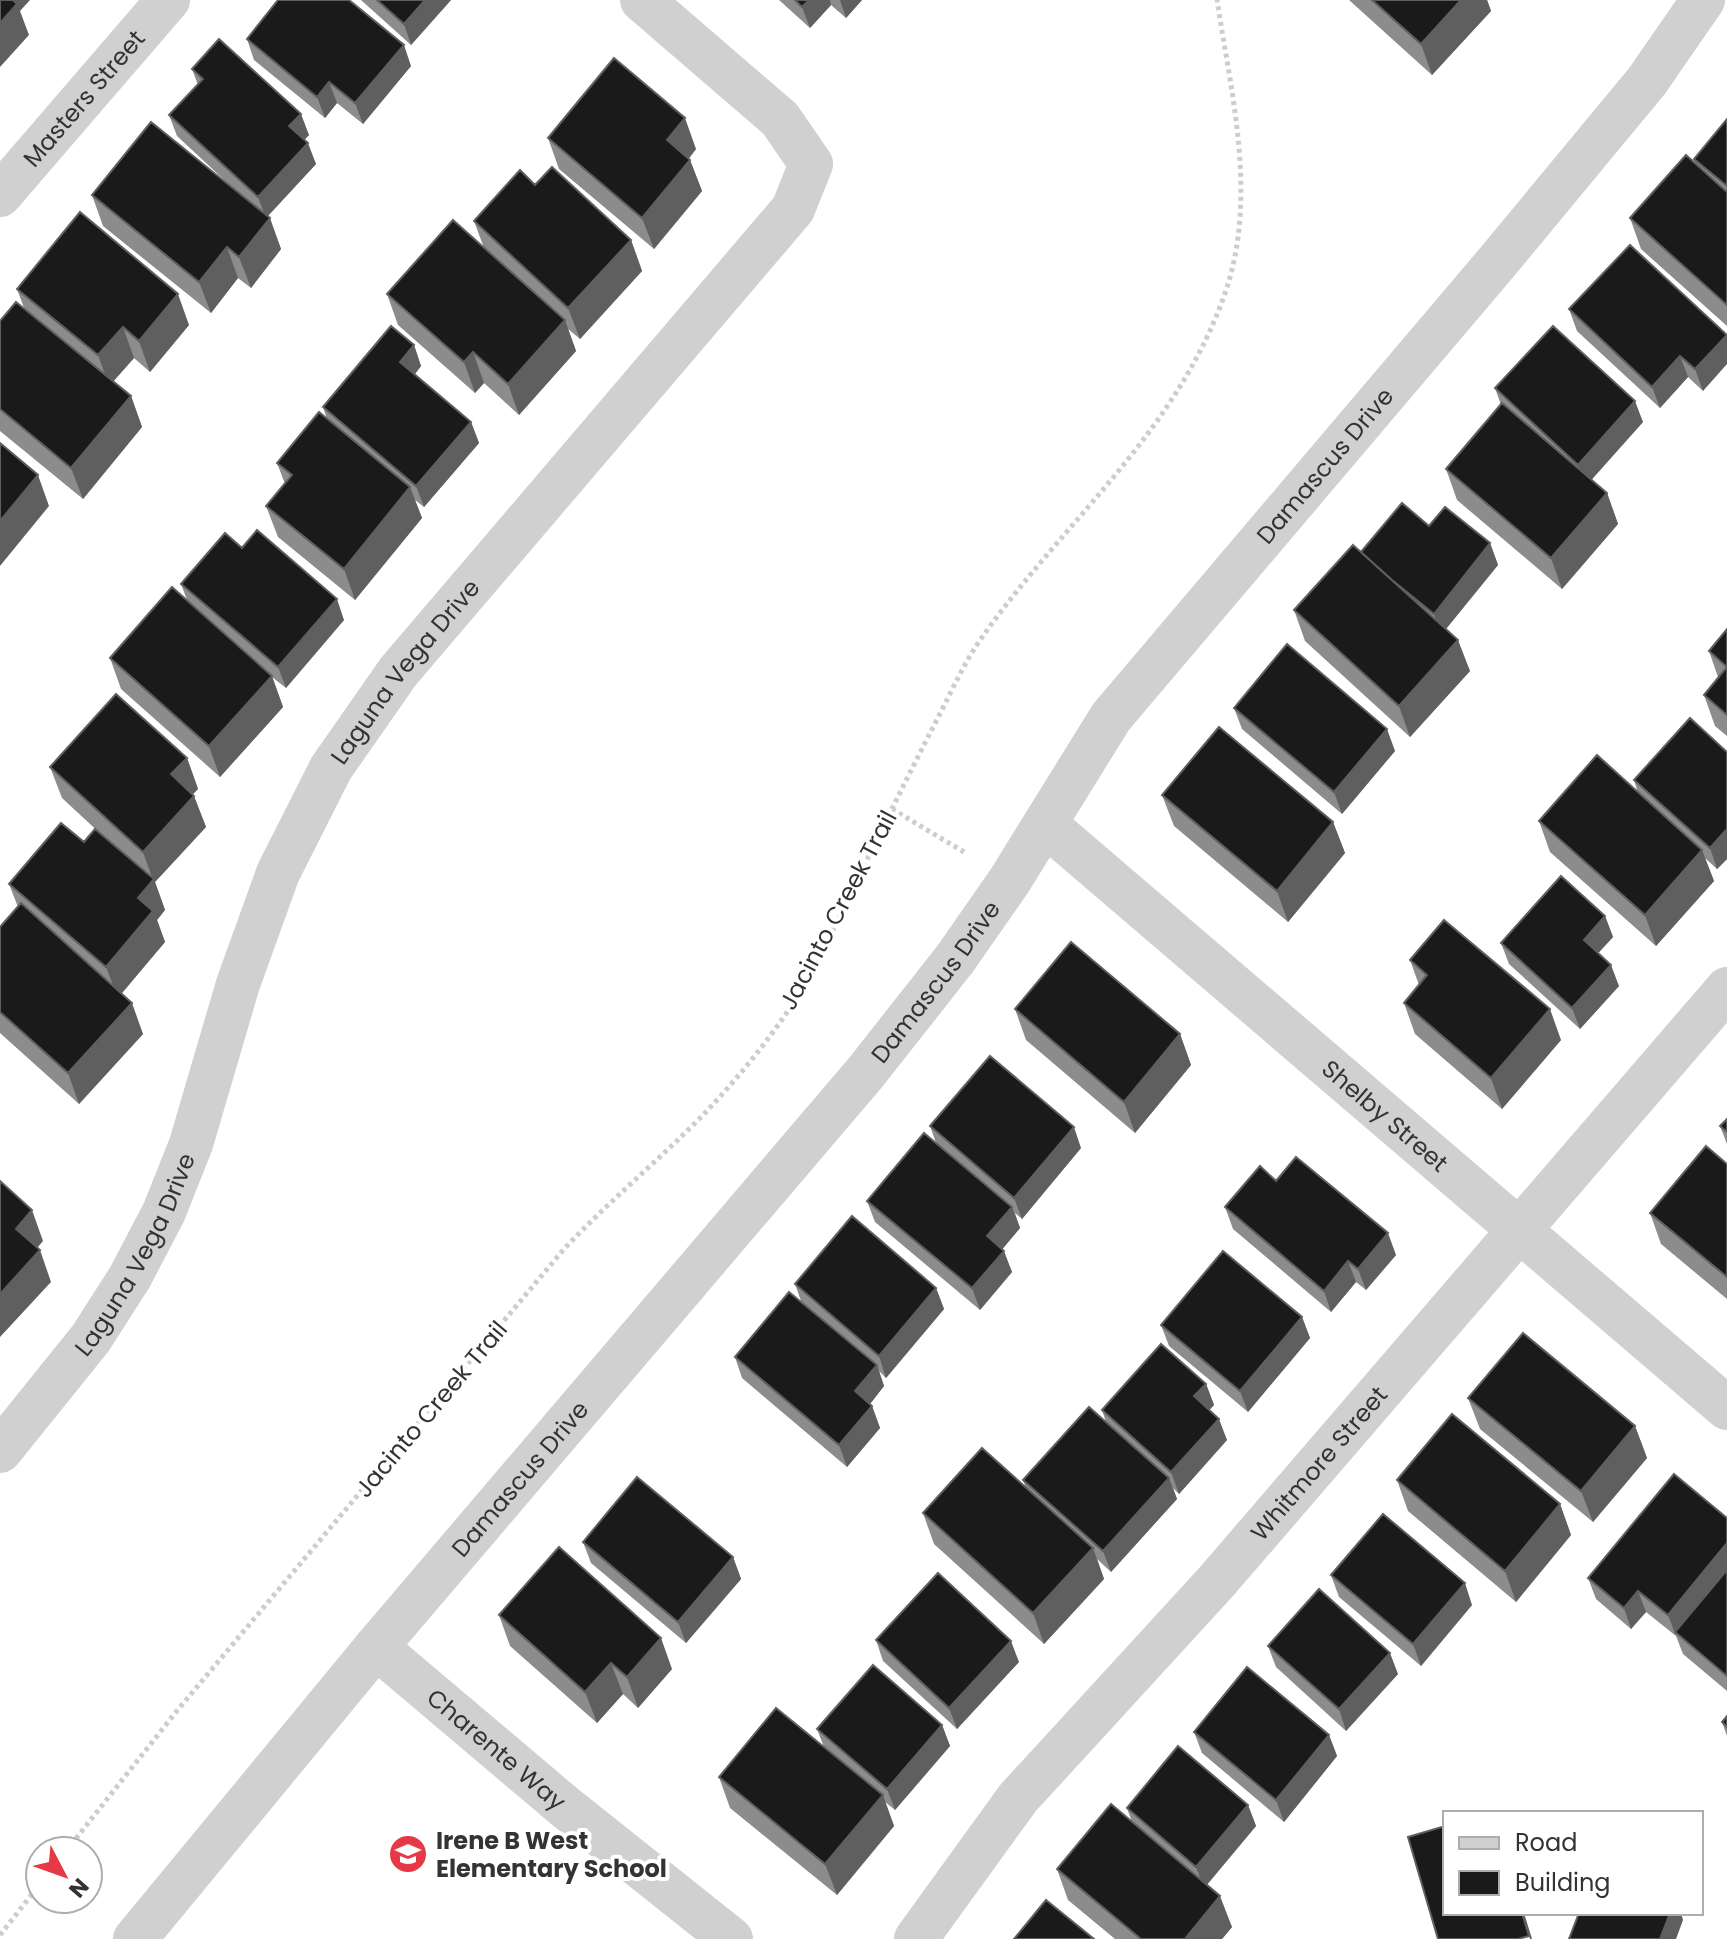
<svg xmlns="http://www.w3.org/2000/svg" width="1727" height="1939" font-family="Poppins,sans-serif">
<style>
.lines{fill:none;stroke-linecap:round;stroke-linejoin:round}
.path{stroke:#cdcdcd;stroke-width:5;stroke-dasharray:4 4;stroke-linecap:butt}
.street{stroke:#d0d0d0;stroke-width:44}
.wall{fill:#8c8c8c}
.shaded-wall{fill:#5f5f5f}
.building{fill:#1a1a1a;stroke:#5f5f5f;stroke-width:2}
.labels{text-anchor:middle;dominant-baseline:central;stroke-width:8;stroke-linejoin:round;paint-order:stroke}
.street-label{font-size:24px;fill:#333;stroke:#fff}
.poi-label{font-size:24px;font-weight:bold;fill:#333;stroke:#fff;text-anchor:start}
</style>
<rect width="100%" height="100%" fill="#fff"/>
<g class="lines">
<path class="path" d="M892,809L964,852
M66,1851L176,1712L564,1249C608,1202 657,1162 702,1116C742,1074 781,1026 810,976C826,948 838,918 852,890C878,837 904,784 931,731C946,703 959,673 976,646C1057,527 1172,439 1223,299C1259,202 1232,98 1217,0
M0,1935L40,1884"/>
<g class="street">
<path id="s1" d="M0,195L168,0"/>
<path id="s2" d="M1045,824L1727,1408"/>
<path id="s3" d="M0,1451L91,1338L130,1277L164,1212L191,1144L238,984L278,873L331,768L398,672L793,209L811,164L780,119L642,0"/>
<path id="s4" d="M376,1647L564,1806L731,1939"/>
<path id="s5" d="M135,1939L376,1647L866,1072L955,959L1010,880L1111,717L1498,261L1647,81L1703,0"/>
<path id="s6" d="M916,1939L1018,1798L1217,1581L1727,989"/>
</g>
</g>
<path class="wall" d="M361,0H451L411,45Z
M779,0H862L846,18L831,5L810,28Z
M1349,0H1487L1491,11L1432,75Z
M247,39L411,66L363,124L337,103L325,118L254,60Z
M192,69L309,135L304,140L316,164L268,216L281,249L251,288L238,278L211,313L103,226L92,195L235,190L177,136L169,115L198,85Z
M1727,119V326L1641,249L1630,218L1696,164L1694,159Z
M548,138L696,149L689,159L690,160L702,191L654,249L559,169Z
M535,185L631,240L642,271L580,339L568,329L576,351L519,415L484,383L475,393L398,325L387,294L484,248L474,221Z
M17,289L189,325L150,372L134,358L113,382L131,396L142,427L83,499L0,431V321L24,308Z
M1569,309L1727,335L1703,391L1688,377L1660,408L1577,331Z
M414,345L421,366L415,374L471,422L479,443L424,507L415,500L422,518L355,600L278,537L266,506L285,484L277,463L327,419L323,407Z
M1495,388L1643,422L1591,480L1607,493L1618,524L1562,589L1457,500L1446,469L1501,405Z
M1429,526L1490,543L1498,565L1446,629L1470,671L1410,737L1305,641L1294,610Z
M242,548L344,620L286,688L272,677L283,707L220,777L121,689L110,658L187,600L181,584Z
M1727,629V736L1715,726L1704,695L1718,677L1709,651Z
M1234,708L1395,751L1342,814L1242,729Z
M1727,752V859L1717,869L1705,858L1714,881L1656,946L1550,852L1539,821L1638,793L1634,780Z
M187,758L198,789L193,794L206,827L155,882L165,910L157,920L165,942L121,993L143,1034L79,1104L0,1033V927L18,907L9,884L84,842L104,837L62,798L50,767Z
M1162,795L1333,822L1345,853L1288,922L1174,826Z
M1605,916L1613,937L1598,953L1619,986L1580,1029L1509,964L1501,943Z
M1410,960L1561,1040L1502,1109L1415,1034L1404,1003L1419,985Z
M1015,1009L1180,1034L1191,1065L1135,1133L1026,1040Z
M1727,1119V1144L1720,1126Z
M930,1126L1081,1148L1022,1219L1015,1213L1020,1228L1002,1249L1012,1272L980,1310L875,1222L867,1201L936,1143Z
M1727,1164V1299L1661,1244L1650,1213Z
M1276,1181L1396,1255L1366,1290L1356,1282L1331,1312L1233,1229L1225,1207Z
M795,1284L936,1288L944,1309L886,1378L879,1371L884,1386L870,1404L872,1406L880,1428L847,1467L742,1378L735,1357L801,1301Z
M1302,1317L1310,1338L1248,1412L1169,1346L1161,1325Z
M1206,1384L1214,1405L1209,1410L1227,1440L1179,1494L1173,1488L1177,1499L1111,1572L1097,1559L1104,1579L1044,1644L934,1544L923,1513L1026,1488L1023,1480L1106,1422L1102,1410Z
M1468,1398L1635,1426L1647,1458L1593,1522L1480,1429Z
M1397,1480L1560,1504L1571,1535L1516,1602L1408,1511Z
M1727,1518V1691L1683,1654L1676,1636L1646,1612L1631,1629L1596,1599L1588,1578Z
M583,1542L733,1557L741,1579L686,1643L591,1563Z
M1331,1575L1472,1605L1421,1666L1339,1597Z
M499,1615L672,1669L638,1708L623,1694L597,1723L510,1646Z
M876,1640L1019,1662L957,1729L883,1661Z
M1268,1646L1398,1674L1346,1731L1276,1667Z
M1727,1716V1736L1722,1722Z
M942,1725L950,1746L895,1810L885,1802L894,1826L837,1895L730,1808L719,1777L824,1747L817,1729Z
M1194,1732L1329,1735L1337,1756L1284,1822L1202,1753Z
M1248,1805L1256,1826L1207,1885L1232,1927L1222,1939H1115L1068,1900L1057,1869L1132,1822L1127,1808Z"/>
<path class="shaded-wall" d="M5,0H30L20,11L29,35L0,67V23Z
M425,0H451L411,45L404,24Z
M809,0H830L831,5L810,28L802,7Z
M840,0H862L846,18Z
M1461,0H1487L1491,11L1432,75L1421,44Z
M404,45L411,66L363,124L355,103Z
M329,82L337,103L325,118L317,97Z
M301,114L309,135L297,147L289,126Z
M685,118L696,149L678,171L667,140Z
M308,143L316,164L266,218L258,197Z
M690,160L702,191L654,249L642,218Z
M270,218L281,249L251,288L239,257Z
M631,240L642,271L580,339L568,308Z
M227,247L238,278L211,313L199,282Z
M178,294L189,325L150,372L139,341Z
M565,320L576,351L519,415L508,384Z
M123,327L134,358L109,386L98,355Z
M1727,335V364L1703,391L1695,369Z
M414,345L421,366L408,383L400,362Z
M473,352L484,383L475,393L464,362Z
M1680,356L1688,377L1660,408L1652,387Z
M131,396L142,427L83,499L71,468Z
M1635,401L1643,422L1586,486L1578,465Z
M471,422L479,443L424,507L416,486Z
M38,475L49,506L0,566V521Z
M410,487L422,518L355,600L344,569Z
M1607,493L1618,524L1562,589L1551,558Z
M1490,543L1498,565L1441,635L1434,614Z
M337,599L344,620L286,688L278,667Z
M1458,640L1470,671L1410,737L1399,706Z
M272,676L283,707L220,777L209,746Z
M1387,729L1395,751L1342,814L1334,792Z
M187,758L198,789L182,805L171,774Z
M194,796L206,827L155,882L165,910L157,920L165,942L118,998L106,967L138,898L153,880L143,852Z
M1333,822L1345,853L1288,922L1277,891Z
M1727,829V859L1717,869L1710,848Z
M1702,850L1714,881L1656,946L1645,915Z
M1605,916L1613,937L1591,961L1584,940Z
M1611,965L1619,986L1580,1029L1572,1008Z
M132,1003L143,1034L79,1104L68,1073Z
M1550,1009L1561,1040L1502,1109L1491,1078Z
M1180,1034L1191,1065L1135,1133L1124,1102Z
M1074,1127L1081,1148L1022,1219L1014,1198Z
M1012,1207L1020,1228L995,1258L987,1236Z
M32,1210L43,1241L27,1260L16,1229Z
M1388,1233L1396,1255L1366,1290L1358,1269Z
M40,1250L51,1282L0,1337V1294Z
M1004,1251L1012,1272L980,1310L972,1288Z
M1348,1261L1356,1282L1331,1312L1324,1291Z
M936,1288L944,1309L886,1378L879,1356Z
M1302,1317L1310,1338L1248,1412L1240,1391Z
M877,1365L884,1386L863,1413L855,1391Z
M1206,1384L1214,1405L1202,1418L1194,1396Z
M872,1406L880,1428L847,1467L839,1445Z
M1219,1419L1227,1440L1179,1494L1171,1472Z
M1635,1426L1647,1458L1593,1522L1581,1491Z
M1169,1478L1177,1499L1111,1572L1103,1551Z
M1560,1504L1571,1535L1516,1602L1505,1571Z
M1727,1543V1574L1675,1632L1676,1636L1668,1615Z
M1093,1548L1104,1579L1044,1644L1033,1613Z
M733,1557L741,1579L686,1643L678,1622Z
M1465,1583L1472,1605L1421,1666L1413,1644Z
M1638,1591L1646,1612L1631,1629L1624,1608Z
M661,1638L672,1669L638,1708L627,1677Z
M1011,1641L1019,1662L957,1729L949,1708Z
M1390,1653L1398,1674L1346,1731L1339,1709Z
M611,1663L623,1694L597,1723L585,1692Z
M942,1725L950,1746L895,1810L887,1789Z
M1329,1735L1337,1756L1284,1822L1276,1800Z
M883,1795L894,1826L837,1895L825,1864Z
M1248,1805L1256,1826L1204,1888L1196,1867Z
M1220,1896L1232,1927L1222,1939H1185Z
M1522,1913H1524L1532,1939H1530Z
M1670,1913H1681L1683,1920L1676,1939H1660Z"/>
<path class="building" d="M0,0H13L17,4L0,23Z
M278,0H349L404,45L355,103L329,82L317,97L247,39Z
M377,0H425L404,24Z
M795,0H809L802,7Z
M1372,0H1461L1421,44Z
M219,39L301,114L289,126L308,143L258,197L169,115L203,79L192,69Z
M614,58L685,118L667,140L690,160L642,218L548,138Z
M1727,119V186L1694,159Z
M151,122L270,218L239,257L227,247L199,282L92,195Z
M1686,155L1727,192V305L1630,218Z
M552,167L631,240L568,308L474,221L520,170L535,185Z
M80,212L178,294L139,341L123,327L98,355L17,289Z
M453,220L565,320L508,384L473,352L464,362L387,294Z
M1630,245L1727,335L1695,369L1680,356L1652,387L1569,309Z
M16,302L131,396L71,468L0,409V321Z
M391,326L414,345L400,362L471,422L416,486L323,407Z
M1553,326L1635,401L1578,465L1495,388Z
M1502,403L1607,493L1551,558L1446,469Z
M319,412L410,487L344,569L266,506L292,475L277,463Z
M0,443L38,475L0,521Z
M1402,503L1429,526L1445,507L1490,543L1434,614L1392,580L1361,552Z
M257,530L337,599L278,667L181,584L225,533L242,548Z
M1353,545L1458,640L1399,706L1294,610Z
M172,587L272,676L209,746L110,658Z
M1727,629V715L1704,695L1727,667L1709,651Z
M1287,644L1387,729L1334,792L1234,708Z
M116,694L187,758L171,774L194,796L143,852L50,767Z
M1690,718L1727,752V829L1710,848L1634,780Z
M1219,727L1333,822L1277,891L1162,795Z
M1597,755L1702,850L1645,915L1539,821Z
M61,823L84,842L95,829L154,879L138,898L153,911L106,967L9,884Z
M1561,876L1605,916L1584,940L1611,965L1572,1008L1501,943Z
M21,903L132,1003L68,1073L0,1012V927Z
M1444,920L1550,1009L1491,1078L1404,1003L1427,975L1410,960Z
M1071,942L1180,1034L1124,1102L1015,1009Z
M990,1056L1074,1127L1014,1198L930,1126Z
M1727,1119V1132L1720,1126Z
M924,1133L1012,1207L987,1236L1004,1251L972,1288L867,1201Z
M1706,1146L1727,1164V1277L1650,1213Z
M1296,1157L1388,1233L1358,1269L1348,1261L1324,1291L1225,1207L1260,1166L1276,1181Z
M0,1181L32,1210L16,1229L40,1250L0,1294Z
M852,1216L936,1288L879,1356L795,1284Z
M1223,1251L1302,1317L1240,1391L1161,1325Z
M789,1292L877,1365L855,1391L872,1406L839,1445L735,1357Z
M1523,1333L1635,1426L1581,1491L1468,1398Z
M1161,1344L1206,1384L1194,1396L1219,1419L1171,1472L1102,1410Z
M1089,1407L1169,1478L1103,1551L1023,1480Z
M1452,1414L1560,1504L1505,1571L1397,1480Z
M982,1448L1093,1548L1033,1613L923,1513Z
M1674,1474L1727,1518V1543L1668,1615L1638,1591L1624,1608L1588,1578Z
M637,1477L733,1557L678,1622L583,1542Z
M1383,1514L1465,1583L1413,1644L1331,1575Z
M559,1547L661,1638L627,1677L611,1663L585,1692L499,1615Z
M1727,1570V1676L1675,1632Z
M938,1573L1011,1641L949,1708L876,1640Z
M1319,1589L1390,1653L1339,1709L1268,1646Z
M873,1665L942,1725L887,1789L817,1729Z
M1247,1667L1329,1735L1276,1800L1194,1732Z
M776,1708L883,1795L825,1864L719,1777Z
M1727,1716V1727L1722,1722Z
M1178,1746L1248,1805L1196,1867L1127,1808Z
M1111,1804L1220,1896L1185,1939H1141L1057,1869Z
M1445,1826V1913H1522L1529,1936L1518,1939H1438L1408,1837Z
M1046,1900L1094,1939H1014Z
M1579,1913H1670L1660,1939H1569Z"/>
<defs>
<g id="school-disc" transform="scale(2)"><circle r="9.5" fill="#e63946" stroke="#fff"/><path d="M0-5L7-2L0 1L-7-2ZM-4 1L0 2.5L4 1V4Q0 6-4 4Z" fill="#fff"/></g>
</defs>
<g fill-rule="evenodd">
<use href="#school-disc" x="408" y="1854"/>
</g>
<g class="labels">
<g class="street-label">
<text stroke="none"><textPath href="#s1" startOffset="128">Masters Street</textPath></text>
<text stroke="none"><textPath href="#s5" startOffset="1896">Damascus Drive</textPath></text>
<text stroke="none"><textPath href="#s3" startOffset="888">Laguna Vega Drive</textPath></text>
<text transform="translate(838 910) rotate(-62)">Jacinto Creek Trail</text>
<text stroke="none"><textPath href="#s5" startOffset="1248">Damascus Drive</textPath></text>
<text stroke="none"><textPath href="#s2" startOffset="448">Shelby Street</textPath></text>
<text stroke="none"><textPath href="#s3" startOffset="240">Laguna Vega Drive</textPath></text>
<text transform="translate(431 1409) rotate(-50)">Jacinto Creek Trail</text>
<text stroke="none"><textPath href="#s6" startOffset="624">Whitmore Street</textPath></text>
<text stroke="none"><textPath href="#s5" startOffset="600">Damascus Drive</textPath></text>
<text stroke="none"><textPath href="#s4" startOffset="158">Charente Way</textPath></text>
</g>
<g class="poi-label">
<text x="436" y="1840">Irene B West<tspan x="436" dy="28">Elementary School</tspan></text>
</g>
</g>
<rect x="1443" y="1811" width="260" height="104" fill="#ffffff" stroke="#adadad" stroke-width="2"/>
<rect x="1459" y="1837" width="40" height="12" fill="#d0d0d0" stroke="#adadad" stroke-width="2"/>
<text x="1515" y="1851" font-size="24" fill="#333333">Road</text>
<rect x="1459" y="1871" width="40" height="24" fill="#1a1a1a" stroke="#adadad" stroke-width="2"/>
<text x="1515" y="1891" font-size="24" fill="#333333">Building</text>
<g transform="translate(64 1875) rotate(131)"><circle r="38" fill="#ffffff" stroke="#adadad" stroke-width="2"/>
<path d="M0-6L14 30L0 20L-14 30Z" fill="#e63946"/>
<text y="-12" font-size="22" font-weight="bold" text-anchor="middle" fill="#333333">N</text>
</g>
</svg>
